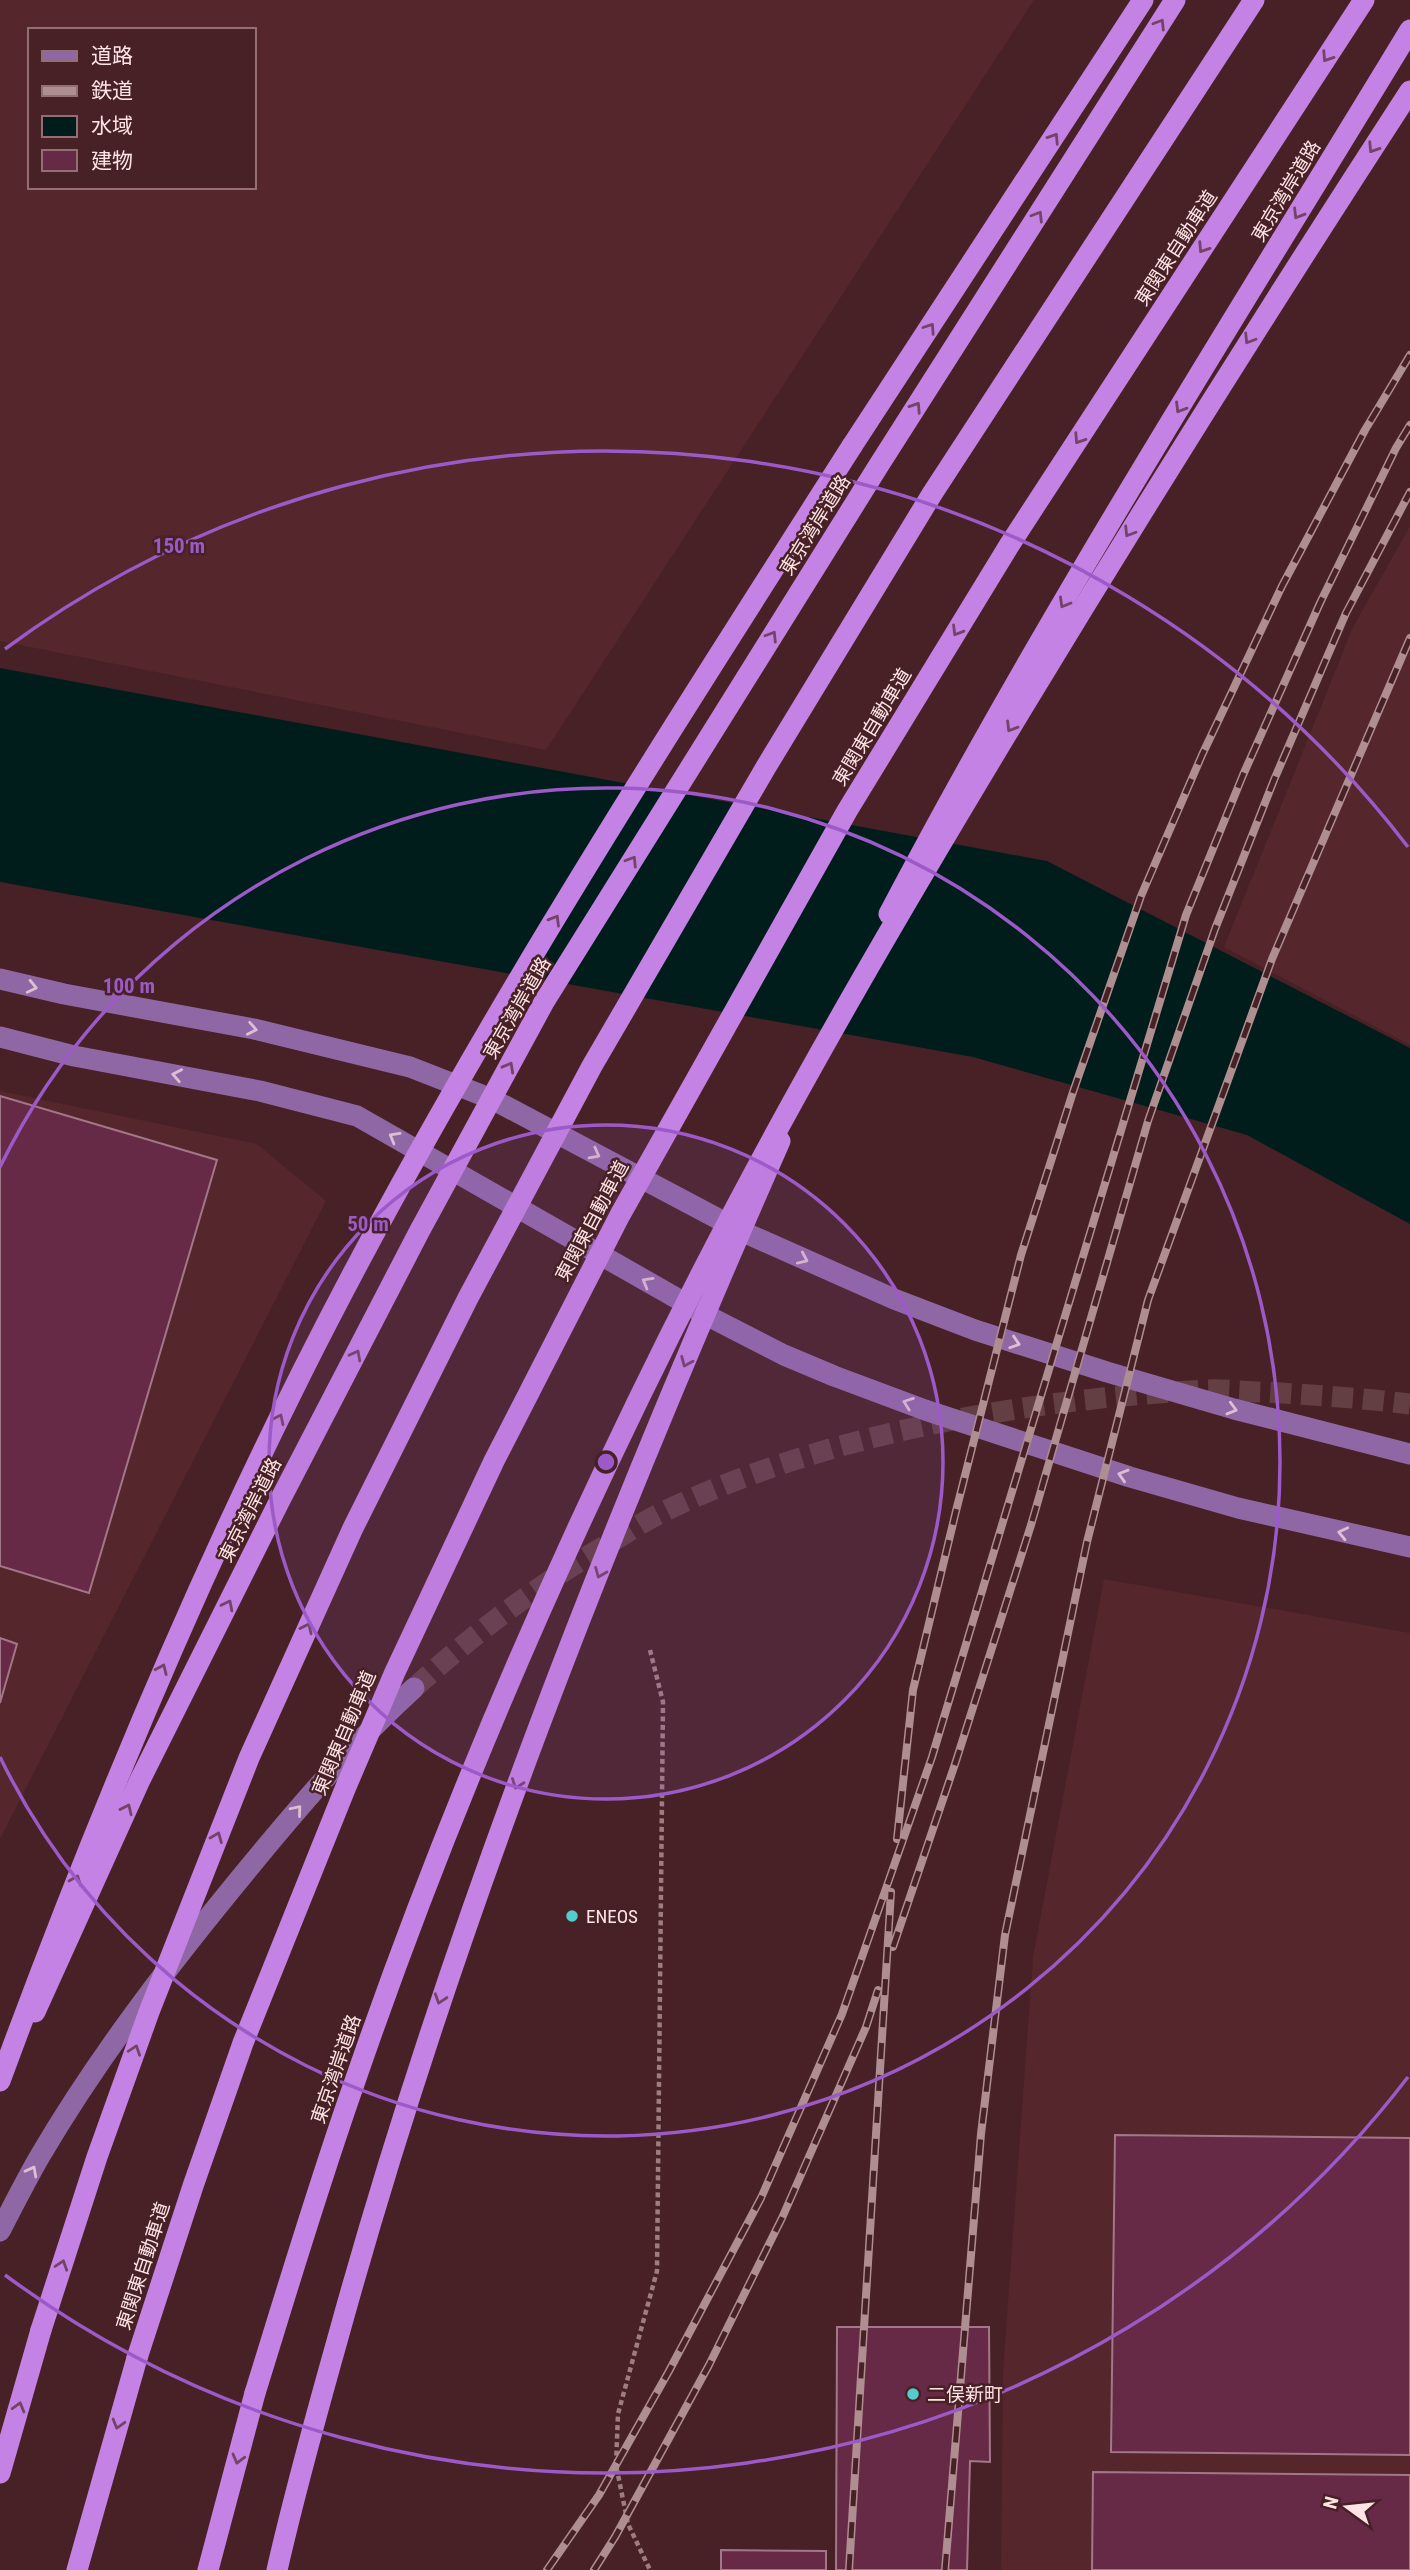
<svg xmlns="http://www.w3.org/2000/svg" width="1410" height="2570" font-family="'Roboto Condensed','Noto Sans JP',sans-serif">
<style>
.built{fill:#55262c;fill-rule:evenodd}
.water{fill:#001d1c}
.building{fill:#672a46;stroke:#a27787;stroke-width:2}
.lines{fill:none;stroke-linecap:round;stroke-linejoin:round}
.secondary-tunnel{stroke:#633e42;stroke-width:21;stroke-dasharray:21 10;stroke-linecap:butt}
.path{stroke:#9d7d80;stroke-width:4.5;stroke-dasharray:5 3.5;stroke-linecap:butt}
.secondary{stroke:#9067a5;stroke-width:21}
.highway{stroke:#c482e4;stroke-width:21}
.rail-casing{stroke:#ae8e91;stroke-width:8}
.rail{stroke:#472125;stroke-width:5;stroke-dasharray:16;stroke-linecap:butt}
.highway-bridge{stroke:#c482e4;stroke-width:21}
.oneway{stroke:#734368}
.oneway2{stroke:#debed2}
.ring{fill:none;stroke:#9c5ac9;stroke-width:3.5}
.poi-dot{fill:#53cdcb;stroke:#472125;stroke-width:2.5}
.labels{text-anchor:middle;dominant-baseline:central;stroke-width:5;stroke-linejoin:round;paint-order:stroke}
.street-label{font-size:19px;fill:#ffe4e6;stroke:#472125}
.poi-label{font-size:19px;fill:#ffe4e6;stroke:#472125;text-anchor:start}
.centre{fill:#9c5ac9;stroke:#472125;stroke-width:3.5}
.ring-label{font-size:21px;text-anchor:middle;font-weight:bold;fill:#9c5ac9;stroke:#472125;stroke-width:5;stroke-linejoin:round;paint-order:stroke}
</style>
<rect width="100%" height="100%" fill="#472125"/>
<path class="built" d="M0,0H1034L546,750L0,641ZM30,30H254V187H30Z
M1410,526V1045L1224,947L1353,627Z
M0,1091L257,1144L326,1201L0,1839Z
M1104,1579L1410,1633V2570H1001L1003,2371L1033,1957Z"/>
<path class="water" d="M0,668L1047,861L1410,1048V1224L1247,1135L973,1057L0,882Z"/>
<path class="building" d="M0,1096L217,1160L89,1593L0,1566Z
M0,1638L17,1644L0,1703Z
M1115,2135L1410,2138V2455L1111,2452Z
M837,2327H989L990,2462L970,2461L967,2570H836Z
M1093,2472L1410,2475V2570H1092Z
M721,2550L826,2551V2570H721Z"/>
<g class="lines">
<path class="secondary-tunnel" d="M414,1688C476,1632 535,1587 608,1544C625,1534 641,1523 659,1514C820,1434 1028,1399 1206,1390C1226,1389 1246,1392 1265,1392C1314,1395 1362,1398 1410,1404"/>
<path class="path" d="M650,1650L663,1702L657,2271L618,2414L616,2465L628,2524L650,2570"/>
<path class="secondary" d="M0,979L64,994L254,1029L410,1067L492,1099L741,1231L894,1299L975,1330L1107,1372L1234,1409L1410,1454
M0,1037L74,1056L260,1091L357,1116L706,1315L784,1355L834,1376L925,1410L1130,1477L1238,1508L1410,1547
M0,2231C13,2206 26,2180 40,2156C101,2052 176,1956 252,1864C303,1802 355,1742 414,1688"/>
<path class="highway" d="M852,446L1143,0
M889,914C1048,611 1233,322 1410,30
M35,2012L140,1780L279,1502L419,1232L544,1002L879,465L1175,0
M0,2473L41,2330
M77,2570L137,2358
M208,2570L255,2393
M277,2570C295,2491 317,2412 339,2334C452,1925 609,1529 780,1141"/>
<g class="rail-casing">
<path id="rail" d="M897,1839L913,1690L956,1511L1021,1255L1073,1092L1141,896L1202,755L1282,586L1365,430L1410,355
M893,1947L956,1761L1031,1525L1148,1121L1215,929L1274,780L1346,613L1410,492
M547,2570L599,2495L669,2371L761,2198L842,2014L932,1757L1186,915L1243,775L1320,603L1396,448L1410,425
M594,2570L615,2537L709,2365L782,2218L866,2027L878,1990
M849,2570L891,1892
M945,2570L981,2134L1005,1935L1087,1542L1148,1300L1272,959L1410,638"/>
</g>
<use href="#rail" class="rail"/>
<path class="highway-bridge" d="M0,2081C89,1839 186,1603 302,1372C463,1051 659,749 852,446
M41,2330L97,2157L149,2012L249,1758L353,1528L468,1298L592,1066L766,767L932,494L1254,0
M137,2358L193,2186L243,2043L345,1789L395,1672L494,1461L620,1215L847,811L1010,544L1364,0
M255,2393C287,2290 318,2186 354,2084C450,1805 568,1534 702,1272C801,1079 911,892 1023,707C1149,499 1278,294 1410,91"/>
</g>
<defs><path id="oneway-chevron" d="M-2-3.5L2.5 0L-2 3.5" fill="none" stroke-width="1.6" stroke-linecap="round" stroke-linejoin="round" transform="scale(1.75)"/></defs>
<g class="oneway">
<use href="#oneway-chevron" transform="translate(1160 24) rotate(-58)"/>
<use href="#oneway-chevron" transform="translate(1327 57) rotate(123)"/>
<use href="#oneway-chevron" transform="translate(1054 138) rotate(-57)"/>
<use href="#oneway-chevron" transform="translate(1373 148) rotate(123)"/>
<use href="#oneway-chevron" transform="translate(1298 214) rotate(121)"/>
<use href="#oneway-chevron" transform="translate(1038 216) rotate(-58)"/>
<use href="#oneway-chevron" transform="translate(1203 248) rotate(123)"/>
<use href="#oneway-chevron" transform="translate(930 328) rotate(-56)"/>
<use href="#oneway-chevron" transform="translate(1249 339) rotate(122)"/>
<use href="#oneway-chevron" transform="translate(916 407) rotate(-57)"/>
<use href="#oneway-chevron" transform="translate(1180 408) rotate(121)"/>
<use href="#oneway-chevron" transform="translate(1079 439) rotate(123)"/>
<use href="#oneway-chevron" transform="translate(1129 532) rotate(122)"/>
<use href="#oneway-chevron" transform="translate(1064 603) rotate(120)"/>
<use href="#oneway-chevron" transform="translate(957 631) rotate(121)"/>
<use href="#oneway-chevron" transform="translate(772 636) rotate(-58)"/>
<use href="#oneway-chevron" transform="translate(1011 727) rotate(121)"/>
<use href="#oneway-chevron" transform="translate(632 861) rotate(-58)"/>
<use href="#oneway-chevron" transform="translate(555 920) rotate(-59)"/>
<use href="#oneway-chevron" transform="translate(509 1067) rotate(-61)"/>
<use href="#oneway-chevron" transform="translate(356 1355) rotate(-62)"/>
<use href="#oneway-chevron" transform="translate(686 1362) rotate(113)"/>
<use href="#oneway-chevron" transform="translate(279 1419) rotate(-64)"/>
<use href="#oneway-chevron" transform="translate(600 1573) rotate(112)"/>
<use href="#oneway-chevron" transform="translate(228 1605) rotate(-63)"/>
<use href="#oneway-chevron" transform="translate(307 1628) rotate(-65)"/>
<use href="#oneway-chevron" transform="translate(162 1669) rotate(-66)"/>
<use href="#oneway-chevron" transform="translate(517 1784) rotate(110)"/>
<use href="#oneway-chevron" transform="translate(127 1809) rotate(-65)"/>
<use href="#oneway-chevron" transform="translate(217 1837) rotate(-68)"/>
<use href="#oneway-chevron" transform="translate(76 1880) rotate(-69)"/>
<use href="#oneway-chevron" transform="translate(440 1999) rotate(108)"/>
<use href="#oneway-chevron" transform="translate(135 2050) rotate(-71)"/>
<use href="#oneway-chevron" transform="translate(62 2265) rotate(-72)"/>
<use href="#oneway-chevron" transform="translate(19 2407) rotate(-74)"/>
<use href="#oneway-chevron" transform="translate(118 2424) rotate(106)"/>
<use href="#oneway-chevron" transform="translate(238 2459) rotate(105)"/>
</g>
<g class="oneway2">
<use href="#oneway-chevron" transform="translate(32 987) rotate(13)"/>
<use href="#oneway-chevron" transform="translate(252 1029) rotate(11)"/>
<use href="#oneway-chevron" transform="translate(177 1075) rotate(-169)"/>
<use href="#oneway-chevron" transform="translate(394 1137) rotate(-150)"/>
<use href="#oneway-chevron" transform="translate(595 1154) rotate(28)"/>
<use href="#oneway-chevron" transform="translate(803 1259) rotate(24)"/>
<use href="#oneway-chevron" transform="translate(647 1282) rotate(-150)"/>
<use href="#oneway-chevron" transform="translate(1015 1343) rotate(18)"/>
<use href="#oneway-chevron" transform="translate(908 1403) rotate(-160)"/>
<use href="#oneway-chevron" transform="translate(1232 1409) rotate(16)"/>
<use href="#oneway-chevron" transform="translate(1123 1475) rotate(-163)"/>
<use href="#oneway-chevron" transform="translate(1343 1533) rotate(-167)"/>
<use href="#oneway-chevron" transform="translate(297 1810) rotate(-50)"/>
<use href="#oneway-chevron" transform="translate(32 2171) rotate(-62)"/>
</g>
<circle cx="606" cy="1462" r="337" fill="#9c5ac9" fill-opacity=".12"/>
<g class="ring">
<circle cx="606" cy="1462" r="337"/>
<path d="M0 1167A674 674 0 1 1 0 1757"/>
<path d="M1408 2077A1011 1011 0 0 1 5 2275M5 649A1011 1011 0 0 1 1408 847"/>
</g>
<g class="poi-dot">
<circle cx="572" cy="1916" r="7"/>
<circle cx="913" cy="2394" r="7"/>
</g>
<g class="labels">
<g class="street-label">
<text transform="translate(1286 191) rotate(-59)">東京湾岸道路</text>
<text transform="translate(1176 248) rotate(-57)">東関東自動車道</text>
<text transform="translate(815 525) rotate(-58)">東京湾岸道路</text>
<text transform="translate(872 727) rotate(-59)">東関東自動車道</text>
<text transform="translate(517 1008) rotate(-60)">東京湾岸道路</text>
<text transform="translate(592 1221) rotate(-62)">東関東自動車道</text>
<text transform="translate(250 1510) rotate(-63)">東京湾岸道路</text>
<text transform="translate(344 1733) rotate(-67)">東関東自動車道</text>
<text transform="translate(336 2069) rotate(-71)">東京湾岸道路</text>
<text transform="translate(143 2266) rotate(-72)">東関東自動車道</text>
</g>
<g class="poi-label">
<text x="586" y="1916">ENEOS</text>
<text x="927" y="2394">二俣新町</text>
</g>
</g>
<circle cx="606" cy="1462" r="10" class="centre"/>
<g class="ring-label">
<text x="179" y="553">150 m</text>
<text x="129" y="993">100 m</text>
<text x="368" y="1231">50 m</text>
</g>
<rect x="28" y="28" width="228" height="161" fill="#472125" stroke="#916f72" stroke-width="2"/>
<rect x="42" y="51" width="35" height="10" fill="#9067a5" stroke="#916f72" stroke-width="2"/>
<text x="91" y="63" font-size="21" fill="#ffe4e6">道路</text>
<rect x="42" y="86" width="35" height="10" fill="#ae8e91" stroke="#916f72" stroke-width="2"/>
<text x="91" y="98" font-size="21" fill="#ffe4e6">鉄道</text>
<rect x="42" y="116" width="35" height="21" fill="#001d1c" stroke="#916f72" stroke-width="2"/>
<text x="91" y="133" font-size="21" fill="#ffe4e6">水域</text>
<rect x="42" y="150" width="35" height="21" fill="#672a46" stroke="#916f72" stroke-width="2"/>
<text x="91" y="168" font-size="21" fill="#ffe4e6">建物</text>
<g transform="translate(1347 2507) rotate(285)" stroke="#472125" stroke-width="5" paint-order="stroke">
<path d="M0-5L12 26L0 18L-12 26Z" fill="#ffe4e6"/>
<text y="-10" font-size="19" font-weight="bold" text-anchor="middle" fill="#ffe4e6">N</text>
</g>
</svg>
